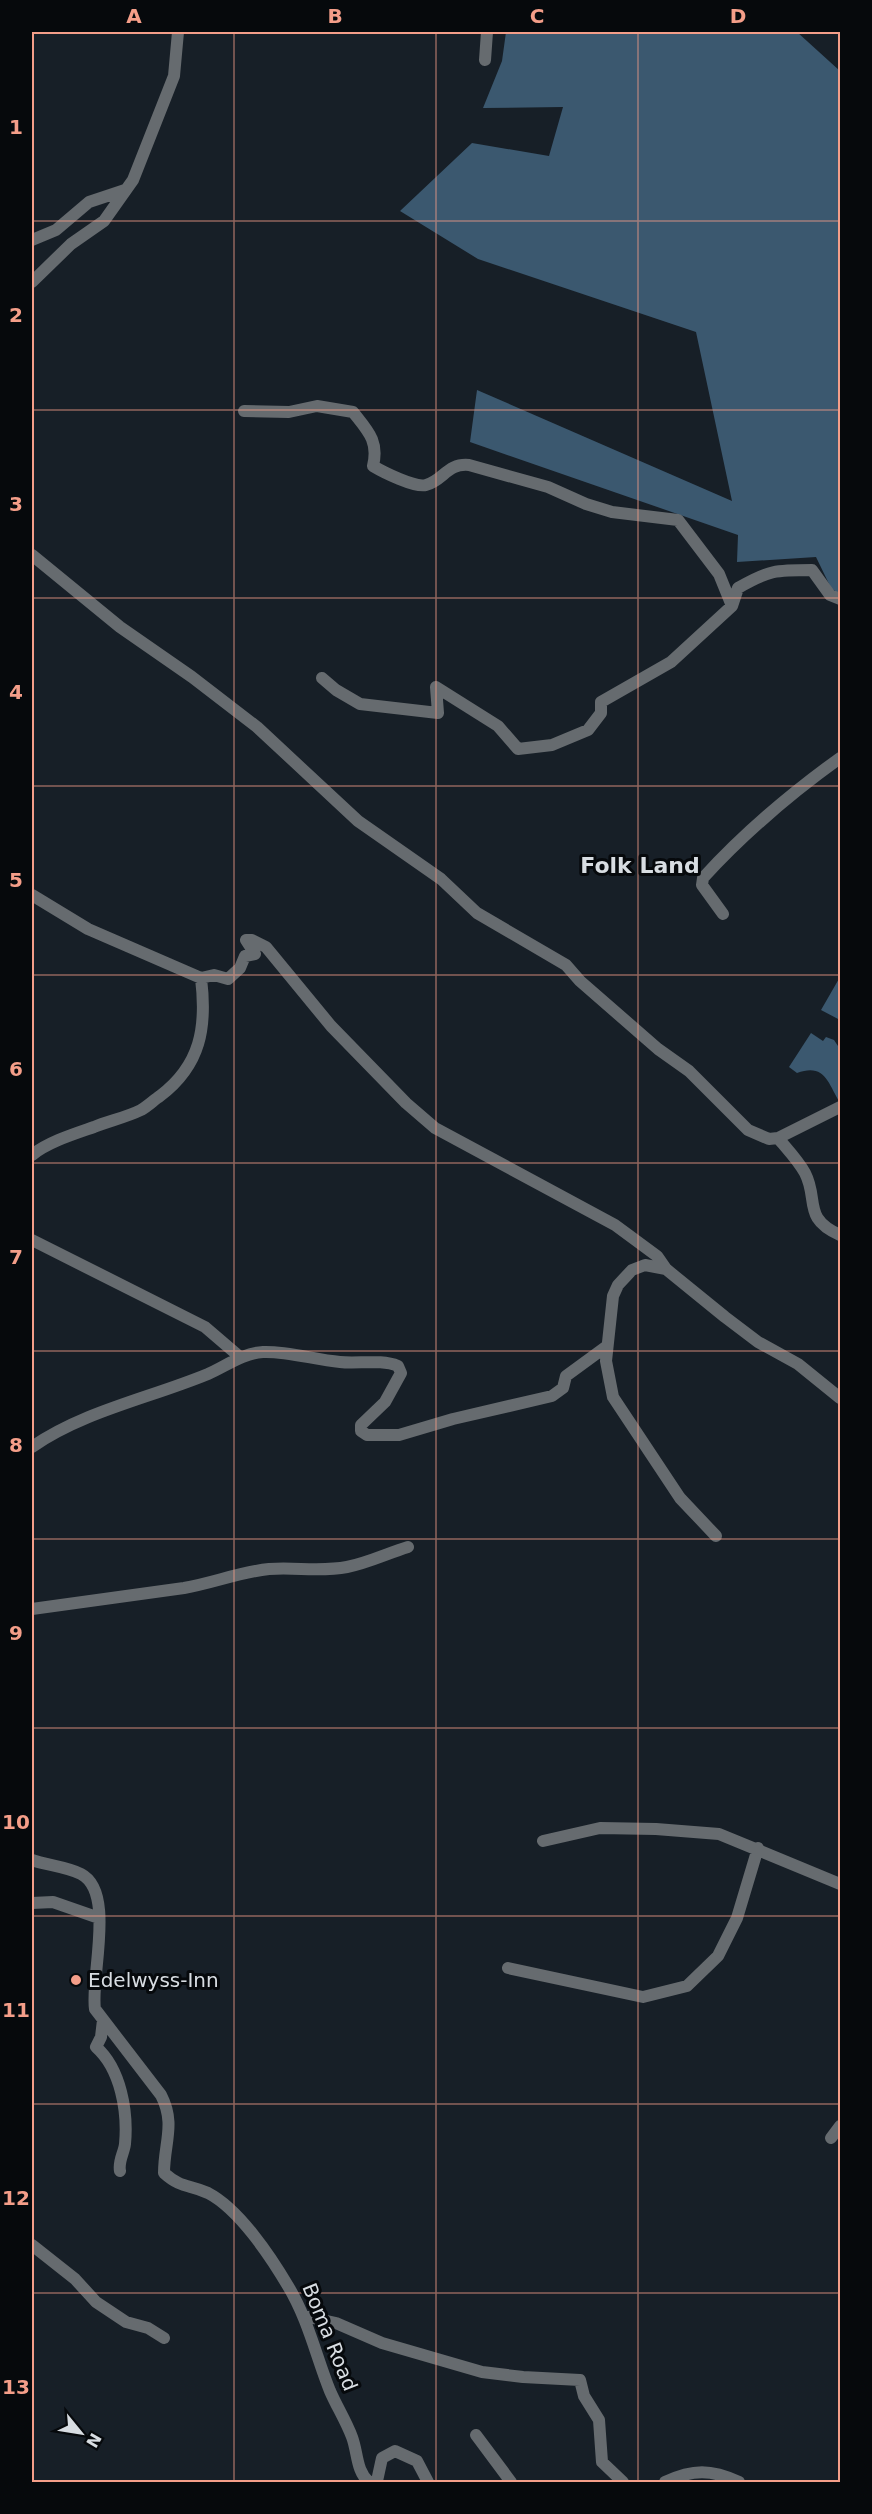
<svg xmlns="http://www.w3.org/2000/svg" width="872" height="2514" font-family="'DejaVu Sans',sans-serif">
<style>
.forest{fill:#3b586f}
.lines{fill:none;stroke-linecap:round;stroke-linejoin:round}
.minor{stroke:#666b6f;stroke-width:12}
.grid{fill:none;stroke:#f49e89;stroke-width:1.5;stroke-opacity:0.55}
.poi-dot{fill:#f49e89;stroke:#06090c;stroke-width:2}
.labels{text-anchor:middle;dominant-baseline:central;stroke-width:6;stroke-linejoin:round;paint-order:stroke}
.poi-label{font-size:20px;fill:#d8dde2;stroke:#06090c;text-anchor:start}
.street-label{font-size:20px;fill:#d8dde2;stroke:#06090c}
.quarter-label{font-size:22px;font-weight:bold;fill:#d8dde2;stroke:#06090c}
.neatline{fill:none;stroke:#f49e89;stroke-width:2}
.grid-label{font-size:20px;text-anchor:middle;font-weight:bold;fill:#f49e89}
</style>
<rect width="100%" height="100%" fill="#171f27"/>
<path class="forest" d="M506,32H797L840,71V595L831,588L816,557L737,562L738,535L470,442L477,390L732,501L696,332L478,259L400,211L472,143L549,156L563,107L483,108L502,61Z
M840,977V1020L821,1010Z
M811,1033L823,1041L826,1037L834,1040L840,1049V1103C828,1083 825,1063 797,1073L789,1067Z"/>
<g class="lines">
<path class="minor" d="M485,60L487,32
M32,240L56,230L89,202L125,190
M32,282L71,244L104,221L133,180L174,76L178,32
M244,411L289,412L317,406L353,412C368,431 379,441 373,466C383,472 415,488 426,485C444,480 447,463 469,465L548,487L586,504L612,512L678,520L719,574L732,606
M32,555L120,627L192,677L257,727L358,821L441,879L477,913L566,965L580,981L658,1049L689,1071L748,1130L769,1139L778,1138C787,1149 798,1160 805,1173C819,1200 802,1218 840,1235
M322,678L336,690L360,704L438,713L436,687L498,726L518,749L552,745L588,730L601,713V702L671,662L732,606L738,588C769,570 776,570 812,570L830,595L840,599
M32,895L88,929L201,978L214,975L228,979L240,968L245,956L255,954L246,940H252L266,947L331,1026L406,1103L435,1128L615,1225L657,1256L666,1269
M723,914L702,885L703,878C745,832 790,794 840,758
M778,1138L840,1107
M32,1155C48,1142 74,1134 94,1127C109,1121 127,1117 141,1110C148,1106 154,1100 160,1096C201,1065 207,1027 201,978
M32,1240L205,1327L240,1357
M32,1447C84,1411 150,1398 208,1374C226,1366 243,1353 263,1352C288,1351 315,1360 340,1362C358,1364 381,1359 398,1366L401,1373L385,1402L361,1425V1431L367,1435H399L453,1419L552,1396L563,1388L566,1376L607,1346
M716,1536L680,1498L613,1397L606,1361L613,1296L618,1285L632,1270L645,1265L666,1269L725,1317L758,1342L798,1364L840,1398
M32,1609L184,1588C213,1583 240,1572 269,1569C295,1567 321,1572 347,1567C368,1563 388,1553 408,1547
M543,1841L600,1828L656,1829L719,1834L840,1884
M32,1860C46,1865 68,1867 81,1874C116,1892 90,1978 95,2009L161,2095C176,2124 164,2143 164,2173C182,2189 189,2184 208,2193C239,2209 271,2257 288,2286C308,2319 316,2356 330,2391C337,2407 346,2421 352,2437C358,2453 356,2471 369,2482
M32,1903L53,1902L99,1918
M508,1968L643,1997L687,1986L718,1956L737,1918L758,1848
M103,2020L101,2037L96,2047C121,2069 128,2112 125,2144C124,2153 118,2161 120,2171
M831,2138L840,2126
M32,2245L75,2279L96,2302L126,2322L148,2328L164,2338
M304,2316L336,2323L382,2343L482,2372L523,2377L580,2380L584,2396L599,2420L602,2462L623,2482
M476,2435L511,2482
M372,2482L377,2481L382,2458L395,2451L417,2461L428,2482
M665,2482C693,2469 711,2469 739,2482"/>
</g>
<path class="grid" d="M234,32V2482M436,32V2482M638,32V2482M32,221H840M32,410H840M32,598H840M32,786H840M32,975H840M32,1163H840M32,1351H840M32,1539H840M32,1728H840M32,1916H840M32,2104H840M32,2293H840"/>
<circle class="poi-dot" cx="76" cy="1980" r="6"/>
<g class="labels">
<g class="poi-label">
<text x="88" y="1980">Edelwyss-Inn</text>
</g>
<g class="street-label">
<text transform="translate(330 2337) rotate(68)">Boma Road</text>
</g>
<g class="quarter-label">
<text x="640" y="865">Folk Land</text>
</g>
</g>
<rect width="872" height="2514" fill="none" stroke="#06090c" stroke-width="66"/>
<g transform="translate(81 2433) rotate(120)" stroke="#06090c" stroke-width="4.5" paint-order="stroke">
<path d="M0-4.5L10 22L0 15L-10 22Z" fill="#d8dde2"/>
<text y="-9" font-size="16" font-weight="bold" text-anchor="middle" fill="#d8dde2">N</text>
</g>
<rect x="33" y="33" width="806" height="2448" class="neatline"/>
<g class="grid-label">
<text x="134" y="23">A</text>
<text x="335" y="23">B</text>
<text x="537" y="23">C</text>
<text x="738" y="23">D</text>
<text x="16" y="134">1</text>
<text x="16" y="322">2</text>
<text x="16" y="511">3</text>
<text x="16" y="699">4</text>
<text x="16" y="887">5</text>
<text x="16" y="1076">6</text>
<text x="16" y="1264">7</text>
<text x="16" y="1452">8</text>
<text x="16" y="1640">9</text>
<text x="16" y="1829">10</text>
<text x="16" y="2017">11</text>
<text x="16" y="2205">12</text>
<text x="16" y="2394">13</text>
</g>
</svg>
